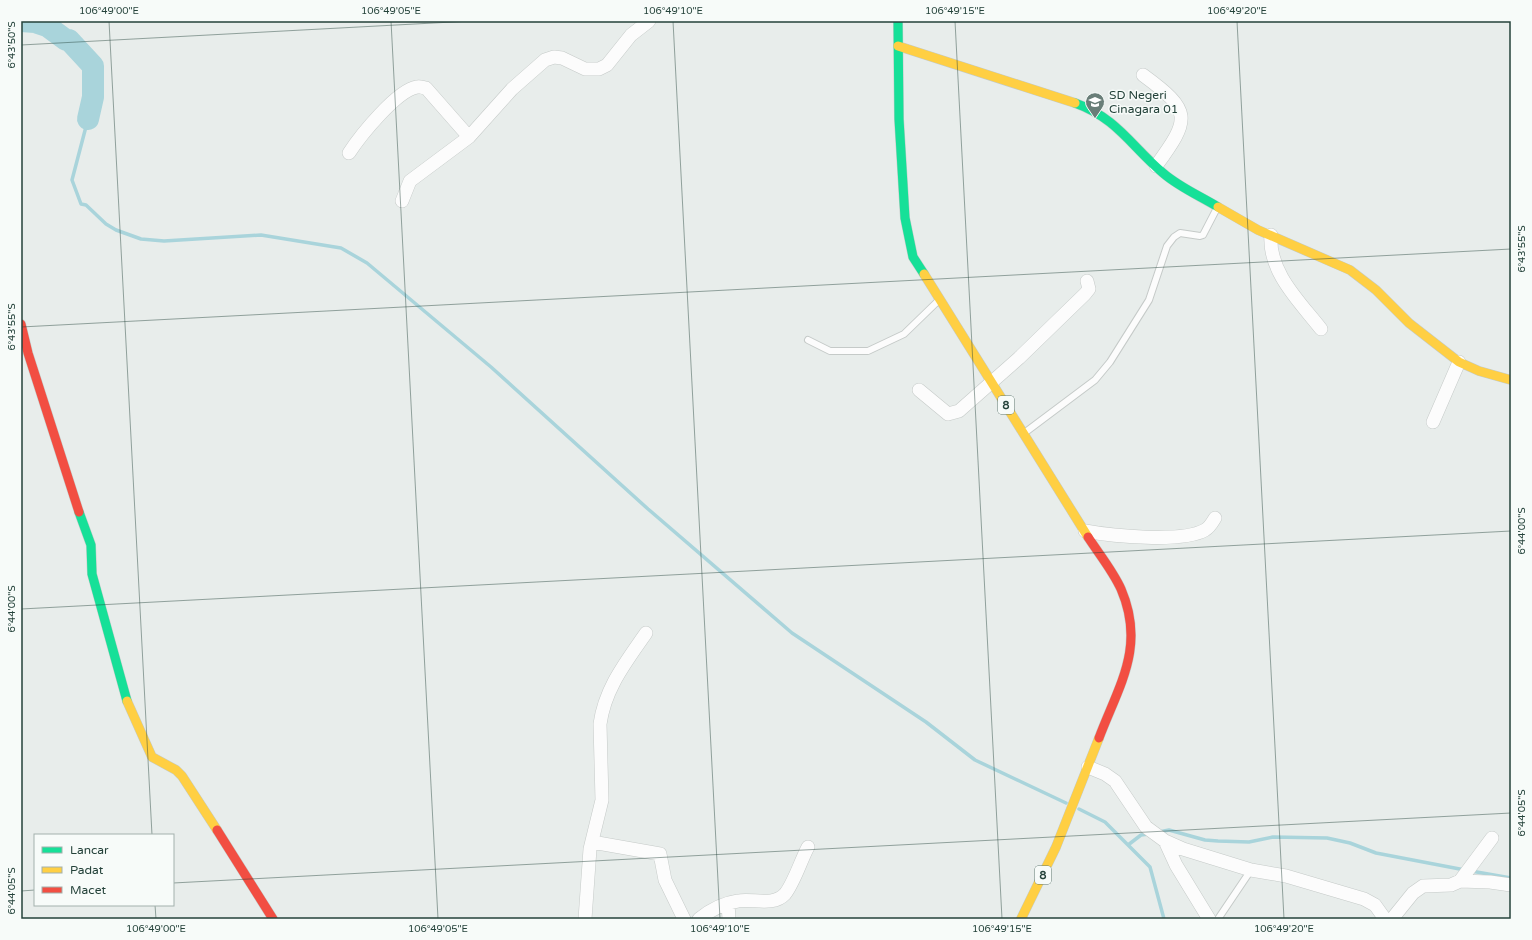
<svg xmlns="http://www.w3.org/2000/svg" width="1532" height="940" font-family="'Varela Round',sans-serif">
<style>
.lines{fill:none;stroke-linecap:round;stroke-linejoin:round}
.stream{stroke:#a9d4db;stroke-width:3.5}
.river{stroke:#a9d4db;stroke-width:22}
.lane-casing{stroke:#c5cac8;stroke-width:8}
.street-casing{stroke:#c5cac8;stroke-width:14}
.fast-casing{stroke:#c3cbc8;stroke-width:10}
.slow-casing{stroke:#c3cbc8;stroke-width:10}
.jam-casing{stroke:#c3cbc8;stroke-width:10}
.lane{stroke:#fcfcfc;stroke-width:6}
.street{stroke:#fcfcfc;stroke-width:13}
.fast{stroke:#16e098;stroke-width:9}
.slow{stroke:#ffcf43;stroke-width:9}
.jam{stroke:#f24e42;stroke-width:9}
.ticks{fill:none;stroke:#24423a;stroke-width:1;stroke-opacity:0.45}
.labels{text-anchor:middle;dominant-baseline:central;stroke-width:3;stroke-linejoin:round;paint-order:stroke}
.shield{fill:#f7fbf9;stroke:#637a73;stroke-width:1}
.shield-label{font-size:11px;font-weight:bold;fill:#24423a}
.poi-label{font-size:12px;fill:#24423a;stroke:#f7fbf9;text-anchor:start}
.neatline{fill:none;stroke:#24423a;stroke-width:1.5}
.ticks-label{font-size:10px;text-anchor:middle;fill:#24423a}
</style>
<rect width="100%" height="100%" fill="#e8edeb"/>
<g class="lines">
<path class="stream" d="M88,119L72,180L81,204L86,205L106,224L116,230L141,239L164,241L261,235L341,248L367,263L491,367L648,509L792,633L926,722L975,760L1066,803
M1079,809L1105,822L1150,867L1164,919
M1159,832L1169,830L1205,840L1218,841L1249,842L1273,837L1327,838L1350,843L1376,853L1465,870
M1128,845L1141,835L1149,834
M1471,871L1511,878"/>
<path class="river" d="M21,21L35,22L47,26L66,40H69L93,66V97L88,119"/>
<g class="lane-casing">
<path id="lane" d="M808,340L830,351H868L904,334L937,302
M1027,431L1095,380L1110,362L1149,300L1167,246L1174,237L1180,233L1200,236L1203,235L1217,208
M1218,919L1251,870"/>
</g>
<g class="street-casing">
<path id="street" d="M1143,75C1192,111 1191,118 1156,166
M349,153C360,136 397,90 417,87C420,86 423,88 426,88L469,137
M402,201L410,181L469,137L512,89L545,60L554,57L562,58L585,69H599L607,65L631,35L649,21
M1271,235C1268,272 1300,302 1321,329
M919,390L948,414L959,411L1019,358L1085,294L1089,289L1087,281
M1433,422L1459,362
M1085,531C1112,536 1182,543 1205,530C1210,527 1212,523 1215,518
M1088,767L1105,774L1115,781L1146,827L1165,841L1183,849L1251,870L1286,876L1364,899L1375,905L1385,919
M1165,841L1176,865L1209,919
M592,842L660,854L665,880L684,919
M1460,881L1490,882L1511,885
M728,904L729,919
M585,919L590,849L602,800L600,724C605,688 626,662 646,633
M699,919C709,911 724,903 738,901C752,898 773,907 785,894C794,883 801,860 808,847
M1392,919L1413,893L1423,886L1451,885L1460,881L1492,838"/>
</g>
<g class="fast-casing">
<path id="fast" d="M898,21L899,119L905,218L913,257L924,274
M1075,103C1117,118 1131,146 1163,173C1179,187 1200,196 1218,207
M79,512L91,545L92,574L127,701"/>
</g>
<g class="slow-casing">
<path id="slow" d="M898,46L1075,103
M1218,207L1258,230L1350,270L1376,290L1409,323L1459,362L1479,371L1511,380
M924,274L1088,537
M127,701L152,757L176,770L182,776L217,830
M1021,919L1056,847L1099,738"/>
</g>
<g class="jam-casing">
<path id="jam" d="M21,324L28,353L79,512
M1088,537C1099,554 1113,571 1121,589C1146,647 1119,685 1099,738
M217,830L273,919"/>
</g>
<use href="#lane" class="lane"/>
<use href="#street" class="street"/>
<use href="#fast" class="fast"/>
<use href="#slow" class="slow"/>
<use href="#jam" class="jam"/>
</g>
<path class="ticks" d="M109,21L152,835M391,21L438,919M673,21L720,919M955,21L1002,919M1237,21L1284,919M21,45L471,21M21,327L1511,249M21,609L1511,531M173,883L1511,813M21,891L35,890M155,905L156,919"/>
<defs>
<g id="school-pin" transform="scale(1)"><path d="M0 17L-7.5 6A9.5 9.5 0 1 1 7.5 6Z" fill="#697e78" stroke="#f7fbf9"/><path d="M0-5L7-2L0 1L-7-2ZM-4 1L0 2.5L4 1V4Q0 6-4 4Z" fill="#fff"/></g>
</defs>
<g fill-rule="evenodd">
<use href="#school-pin" x="1095" y="102"/>
</g>
<g class="labels">
<g class="shield">
<rect x="998" y="396" width="16" height="18" rx="3"/>
<rect x="1035" y="866" width="16" height="18" rx="3"/>
</g>
<g class="shield-label">
<text x="1006" y="405">8</text>
<text x="1043" y="875">8</text>
</g>
<g class="poi-label">
<text x="1109" y="95">SD Negeri<tspan x="1109" dy="14">Cinagara 01</tspan></text>
</g>
</g>
<rect width="1532" height="940" fill="none" stroke="#f7fbf9" stroke-width="44"/>
<rect x="34" y="834" width="140" height="72" fill="#f7fbf9" stroke="#a3b1ad"/>
<rect x="42" y="847" width="20" height="6" fill="#16e098" stroke="#a3b1ad"/>
<text x="70" y="854" font-size="12" fill="#24423a">Lancar</text>
<rect x="42" y="867" width="20" height="6" fill="#ffcf43" stroke="#a3b1ad"/>
<text x="70" y="874" font-size="12" fill="#24423a">Padat</text>
<rect x="42" y="887" width="20" height="6" fill="#f24e42" stroke="#a3b1ad"/>
<text x="70" y="894" font-size="12" fill="#24423a">Macet</text>
<rect x="22" y="22" width="1488" height="896" class="neatline"/>
<g class="ticks-label">
<text x="109" y="14">106°49'00"E</text>
<text x="391" y="14">106°49'05"E</text>
<text x="673" y="14">106°49'10"E</text>
<text x="955" y="14">106°49'15"E</text>
<text x="1237" y="14">106°49'20"E</text>
<text transform="translate(11 45) rotate(-90)" y="4">6°43'50"S</text>
<text transform="translate(1521 249) rotate(-90)" y="4">6°43'55"S</text>
<text transform="translate(11 327) rotate(-90)" y="4">6°43'55"S</text>
<text transform="translate(1521 531) rotate(-90)" y="4">6°44'00"S</text>
<text transform="translate(11 609) rotate(-90)" y="4">6°44'00"S</text>
<text transform="translate(1521 813) rotate(-90)" y="4">6°44'05"S</text>
<text transform="translate(11 891) rotate(-90)" y="4">6°44'05"S</text>
<text x="156" y="932">106°49'00"E</text>
<text x="438" y="932">106°49'05"E</text>
<text x="720" y="932">106°49'10"E</text>
<text x="1002" y="932">106°49'15"E</text>
<text x="1284" y="932">106°49'20"E</text>
</g>
</svg>
